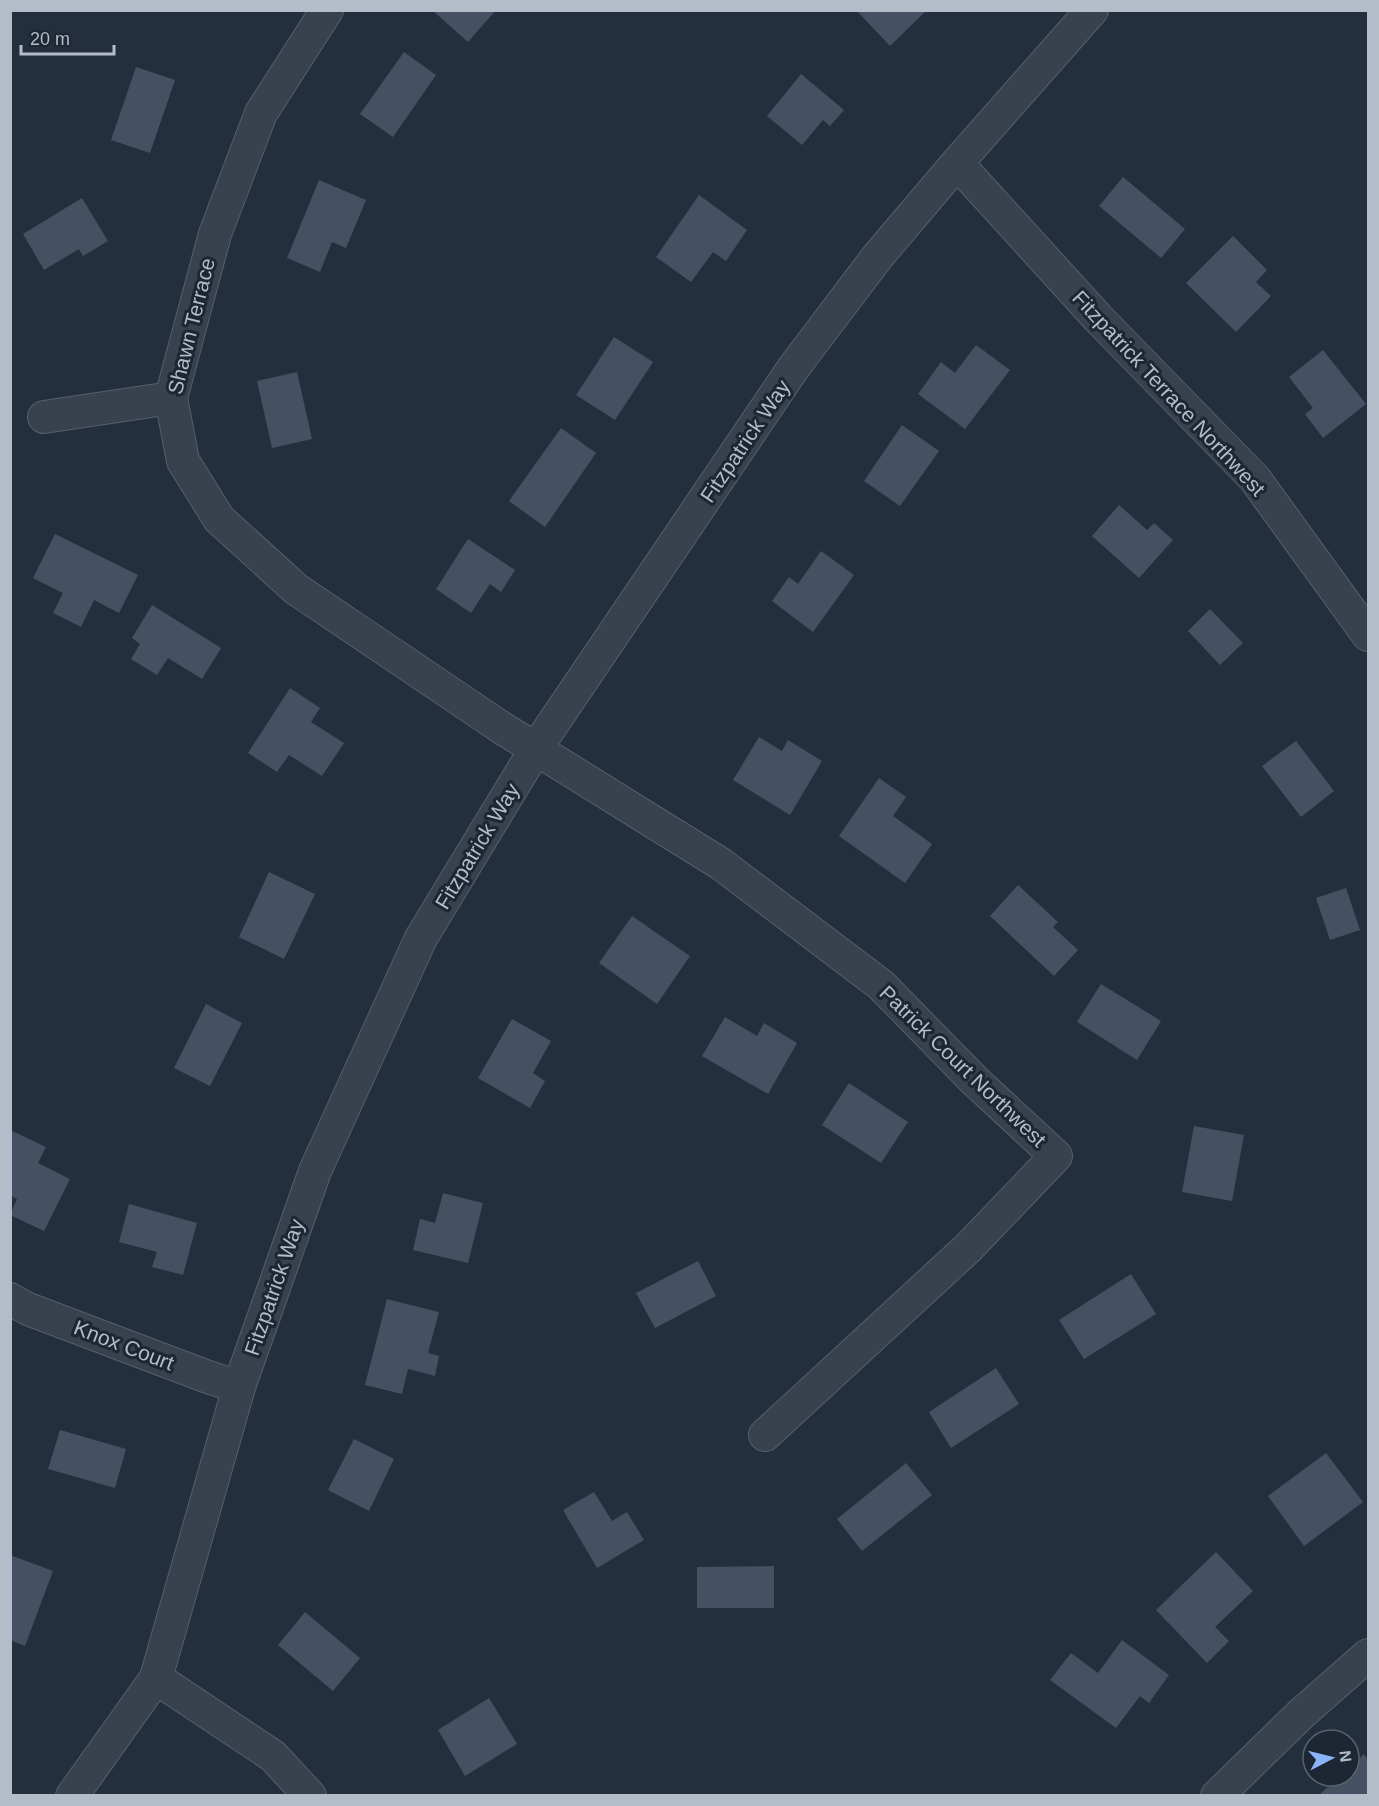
<svg xmlns="http://www.w3.org/2000/svg" width="1379" height="1806" font-family="Helvetica,sans-serif">
<style>
.building{fill:#455162}
.lines{fill:none;stroke-linecap:round;stroke-linejoin:round}
.minor-casing{stroke:#565f6c;stroke-width:34}
.minor{stroke:#38414e;stroke-width:32}
.labels{text-anchor:middle;dominant-baseline:central;stroke-width:6;stroke-linejoin:round;paint-order:stroke}
.street-label{font-size:21px;fill:#b4bcc9;stroke:#1d2633}
</style>
<rect width="100%" height="100%" fill="#242f3e"/>
<path class="building" d="M432,10H496L468,42Z
M856,10H927L890,46Z
M404,52L436,75L393,137L360,114Z
M136,67L175,80L150,153L111,140Z
M801,74L844,110L830,126L823,120L802,145L767,116Z
M1123,177L1185,229L1161,258L1099,206Z
M319,180L366,200L346,248L332,242L320,272L287,258Z
M699,195L747,230L726,261L713,252L691,282L656,257Z
M82,198L108,241L83,256L79,249L44,270L23,234Z
M1233,236L1267,270L1256,282L1271,296L1236,332L1186,283Z
M614,337L653,362L615,420L576,395Z
M976,345L1010,370L965,429L918,394L941,362L955,373Z
M1323,350L1366,404L1323,438L1305,414L1313,408L1289,377Z
M297,372L312,439L272,448L257,381Z
M902,425L939,451L900,506L864,481Z
M561,428L596,453L545,527L509,501Z
M1119,505L1147,530L1154,523L1173,540L1139,578L1092,536Z
M55,534L138,575L119,613L94,600L81,627L53,613L63,593L33,578Z
M468,539L515,570L501,592L490,584L471,613L436,589Z
M821,551L854,575L813,632L772,601L789,577L798,584Z
M152,605L221,648L202,679L168,658L157,675L131,659L140,644L132,638Z
M1210,609L1243,643L1220,665L1188,631Z
M290,688L320,708L311,722L344,743L322,776L289,755L277,772L248,753Z
M759,737L782,751L788,740L822,761L790,815L733,780Z
M1296,741L1334,791L1301,817L1262,766Z
M879,778L906,797L893,816L932,844L905,883L839,836Z
M269,872L315,894L284,959L239,937Z
M1018,885L1058,922L1053,927L1078,950L1054,976L990,916Z
M1346,888L1360,930L1330,940L1316,898Z
M632,916L690,956L657,1004L599,963Z
M1101,984L1161,1021L1137,1060L1077,1022Z
M206,1004L242,1023L210,1086L174,1068Z
M725,1017L757,1036L764,1023L797,1043L768,1094L702,1056Z
M512,1019L551,1041L533,1073L545,1081L530,1108L478,1078Z
M849,1083L908,1122L881,1163L822,1125Z
M1194,1126L1244,1135L1232,1201L1182,1192Z
M10,1130L46,1147L38,1163L70,1179L44,1231L10,1215L17,1199L10,1195Z
M443,1193L483,1203L468,1263L413,1250L420,1219L435,1223Z
M129,1204L197,1223L183,1275L152,1267L157,1252L119,1242Z
M698,1261L716,1296L655,1328L636,1293Z
M1131,1274L1156,1314L1084,1359L1059,1320Z
M387,1299L439,1312L428,1353L439,1356L435,1376L408,1369L402,1394L365,1385Z
M996,1368L1019,1404L951,1448L929,1412Z
M60,1430L126,1449L115,1488L48,1469Z
M354,1439L394,1459L369,1511L328,1490Z
M1326,1453L1363,1502L1304,1546L1268,1496Z
M906,1463L932,1495L862,1551L837,1519Z
M594,1492L612,1521L627,1512L644,1540L597,1568L563,1510Z
M1216,1552L1253,1591L1215,1627L1229,1641L1207,1663L1156,1610Z
M10,1555L53,1571L25,1646L10,1640Z
M774,1566V1608H697V1567Z
M305,1612L360,1658L333,1691L278,1645Z
M1122,1640L1169,1675L1149,1703L1140,1696L1116,1728L1050,1680L1071,1653L1098,1673Z
M489,1698L517,1744L465,1776L438,1730Z
M1364,1754L1368,1760V1796H1318L1340,1776H1349V1768Z"/>
<g class="lines">
<g class="minor-casing">
<path id="minor" d="M327,10L261,113L215,234L171,398L183,461L219,519L296,589L502,728L721,864L881,985L974,1080L1056,1156L968,1248L765,1435
M957,163L1098,318L1255,479L1368,635
M44,417L171,398
M10,1299L28,1309L208,1377L239,1387
M156,1678L273,1756L310,1796
M72,1796L156,1678L239,1387L315,1171L421,938L535,750L794,367L878,256L957,163L1092,10
M1217,1796L1301,1714L1368,1655"/>
</g>
<use href="#minor" class="minor"/>
</g>
<g class="labels">
<g class="street-label">
<text transform="translate(191 326) rotate(-76)">Shawn Terrace</text>
<text transform="translate(1169 393) rotate(47)">Fitzpatrick Terrace Northwest</text>
<text transform="translate(745 441) rotate(-56)">Fitzpatrick Way</text>
<text transform="translate(477 846) rotate(-59)">Fitzpatrick Way</text>
<text transform="translate(963 1066) rotate(44)">Patrick Court Northwest</text>
<text transform="translate(274 1287) rotate(-71)">Fitzpatrick Way</text>
<text transform="translate(124 1345) rotate(21)">Knox Court</text>
</g>
</g>
<rect width="1379" height="1806" fill="none" stroke="#b4bcc9" stroke-width="24"/>
<g transform="translate(1331 1758) rotate(83)"><circle r="28" fill="#1d2633" stroke="#59626f" stroke-width="1.5"/>
<path d="M0-4.5L10 22L0 15L-10 22Z" fill="#8ab4f8"/>
<text y="-9" font-size="16" font-weight="bold" text-anchor="middle" fill="#b4bcc9">N</text>
</g>
<path d="M21 45v9h93v-9" fill="none" stroke="#b4bcc9" stroke-width="3"/>
<text x="30" y="45" font-size="18" fill="#b4bcc9" stroke="#1d2633" stroke-width="4.5" paint-order="stroke">20 m</text>
</svg>
